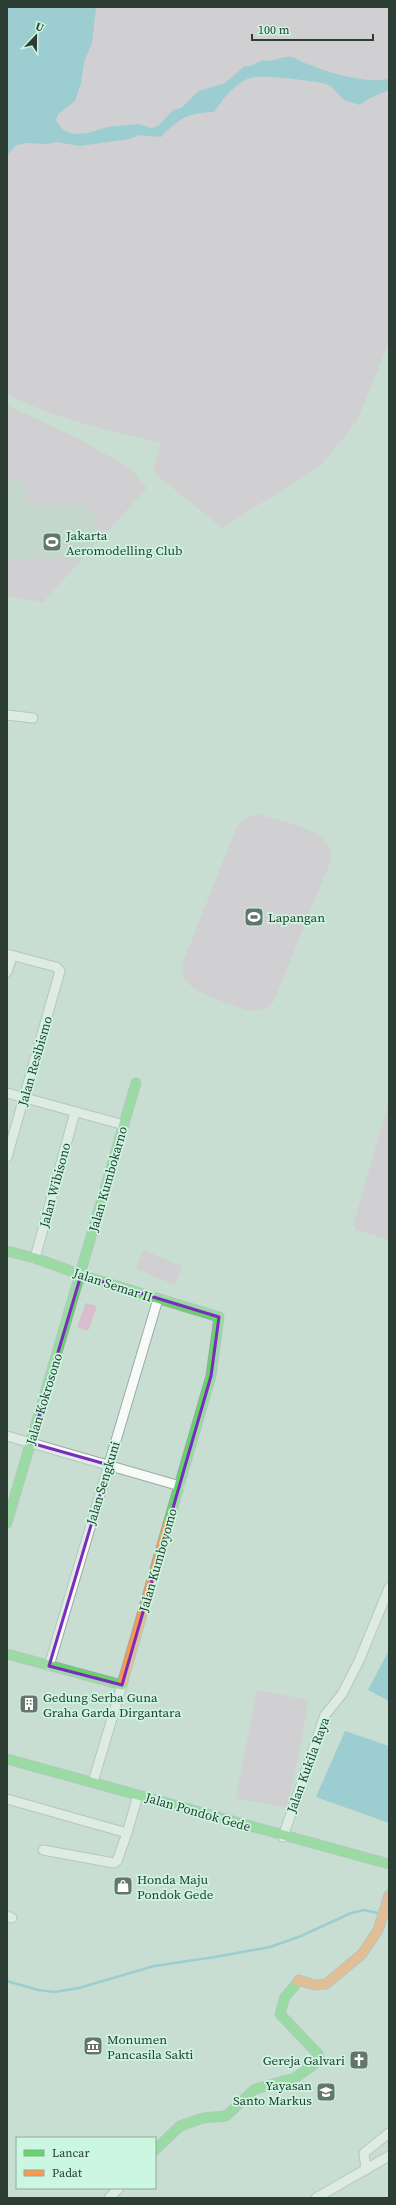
<svg xmlns="http://www.w3.org/2000/svg" width="396" height="2205" font-family="'Source Serif 4',serif">
<style>
.green{fill:#dabccf}
.water{fill:#67b9ce}
.lines{fill:none;stroke-linecap:round;stroke-linejoin:round}
.stream{stroke:#67b9ce;stroke-width:2.5}
.taxiway{stroke:#c0cdc6;stroke-width:22}
.runway{stroke:#c0cdc6;stroke-width:55}
.street-casing{stroke:#9aaba3;stroke-width:11}
.fast-casing{stroke:#9aaba3;stroke-width:11}
.slow-casing{stroke:#9aaba3;stroke-width:11}
.street{stroke:#f7faf8;stroke-width:9}
.fast{stroke:#63d668;stroke-width:9}
.slow{stroke:#ff974d;stroke-width:9}
.marked{fill:none;stroke:#7b2cbf;stroke-width:3;stroke-linejoin:round}
.labels{text-anchor:middle;dominant-baseline:central;stroke-width:3.5;stroke-linejoin:round;paint-order:stroke}
.poi-label{font-size:13px;fill:#2c3d34;stroke:#cbf6e0;text-anchor:start}
.street-label{font-size:13px;fill:#2c3d34;stroke:#cbf6e0}
</style>
<rect width="100%" height="100%" fill="#c8ded3"/>
<path class="green" d="M7,7H389V342L357,421L321,465L222,528L153,472L161,443C109,430 54,419 7,394Z
M7,405L79,439L131,469L147,488L43,602L7,596Z
M256,814C275,819 314,827 326,842C331,847 331,853 331,860L274,1001C267,1009 260,1011 250,1011C234,1005 194,994 185,980C181,975 183,968 183,962L236,829L242,821Z
M389,1102V1240L356,1230L353,1225Z
M143,1250L182,1266L175,1285L136,1269Z
M86,1303L97,1306L88,1331L77,1327Z
M257,1690L309,1700L288,1808L236,1798Z"/>
<path class="water" d="M7,7H96L92,43L84,62L81,83L75,101L58,114L56,120L62,129L73,134L88,133L107,127L139,124L151,128L158,126L173,110L181,108L199,91L225,83L245,66H251L262,60C276,63 281,55 292,57C297,58 302,62 307,64C331,73 364,84 389,79V90C376,96 371,96 360,105L344,100L331,86L323,83C306,81 261,73 247,79C234,85 222,100 214,112C188,113 179,118 161,137L139,135L130,139L79,146L57,142L46,144L28,143L17,145L7,155Z
M389,1650V1701L368,1690Z
M345,1731L389,1746V1823L316,1797Z"/>
<g class="lines">
<path class="stream" d="M7,1981L38,1990L54,1992L79,1988L154,1966L215,1957L270,1947L301,1936L351,1913L364,1910L378,1913"/>
<path class="taxiway" d="M7,511L16,491"/>
<path class="runway" d="M7,532L71,530"/>
<g class="street-casing">
<path id="street" d="M7,715L33,718
M7,954L56,967L60,971L7,1157
M7,972L12,956
M7,1093L124,1125
M35,1258L75,1112
M7,1436L180,1486
M49,1666L158,1299
M93,1782L122,1685
M7,1799L127,1833L138,1795
M283,1837L325,1715L342,1694L359,1661L389,1588
M43,1850L114,1863L117,1861L127,1833
M7,1916L12,1918
M366,2170L364,2153L389,2133
M109,2198L119,2188
M316,2198L389,2156"/>
</g>
<g class="fast-casing">
<path id="fast" d="M7,1251L35,1258L81,1275L219,1317L211,1376L168,1524
M7,1523L136,1083
M7,1654L122,1685L123,1681
M7,1759L389,1864
M155,2150L180,2126L203,2118L226,2116L255,2089L295,2078L320,2060L318,2054L280,2014L285,1997L298,1982"/>
</g>
<g class="slow-casing">
<path id="slow" d="M123,1681L168,1524
M298,1982L299,1980L315,1985L326,1984L362,1954L378,1930L389,1895"/>
</g>
<use href="#street" class="street"/>
<use href="#fast" class="fast"/>
<use href="#slow" class="slow"/>
</g>
<path d="M0 0H396V2205H0ZM81,1275L219,1317L211,1376L122,1685L49,1666L109,1465L31,1443Z" fill="#c8ded3" fill-opacity=".55" fill-rule="evenodd"/>
<path class="marked" d="M81,1275L219,1317L211,1376L122,1685L49,1666L109,1465L31,1443Z"/>
<defs>
<g id="stadium-square" transform="scale(1)"><rect x="-9" y="-9" width="18" height="18" rx="4" fill="#63756c" stroke="#cbf6e0"/><path d="M0-5a6.5 5 0 1 0 0 10a6.5 5 0 1 0 0-10ZM-3.5-1.8h7v3.6h-7Z" fill="#fff"/></g>
<g id="building-square" transform="scale(1)"><rect x="-9" y="-9" width="18" height="18" rx="4" fill="#63756c" stroke="#cbf6e0"/><path d="M-4-6H4V6H1V3H-1V6H-4ZM-2.5-4.3h1.7v1.8h-1.7ZM.8-4.3h1.7v1.8H.8ZM-2.5-1h1.7V.8h-1.7ZM.8-1h1.7V.8H.8Z" fill="#fff"/></g>
<g id="shop-square" transform="scale(1)"><rect x="-9" y="-9" width="18" height="18" rx="4" fill="#63756c" stroke="#cbf6e0"/><path d="M-5-2.5h2.3a2.7 3.5 0 0 1 5.4 0H5L5.5 6h-11ZM-1.5-2.5h3a1.5 2.3 0 0 0-3 0Z" fill="#fff"/></g>
<g id="museum-square" transform="scale(1)"><rect x="-9" y="-9" width="18" height="18" rx="4" fill="#63756c" stroke="#cbf6e0"/><path d="M0-6L6-3V-2H-6V-3ZM-5-1h2V3h-2ZM-1-1h2V3h-2ZM3-1h2V3H3ZM-6 4H6V6H-6Z" fill="#fff"/></g>
<g id="church-square" transform="scale(1)"><rect x="-9" y="-9" width="18" height="18" rx="4" fill="#63756c" stroke="#cbf6e0"/><path d="M-1.2-6h2.4v3.5h3.3v2.4h-3.3V6h-2.4V-.1h-3.3v-2.4h3.3Z" fill="#fff"/></g>
<g id="school-square" transform="scale(1)"><rect x="-9" y="-9" width="18" height="18" rx="4" fill="#63756c" stroke="#cbf6e0"/><path d="M0-5L7-2L0 1L-7-2ZM-4 1L0 2.5L4 1V4Q0 6-4 4Z" fill="#fff"/></g>
</defs>
<g fill-rule="evenodd">
<use href="#stadium-square" x="52" y="542"/>
<use href="#stadium-square" x="254" y="917"/>
<use href="#building-square" x="29" y="1704"/>
<use href="#shop-square" x="123" y="1886"/>
<use href="#museum-square" x="93" y="2046"/>
<use href="#church-square" x="359" y="2060"/>
<use href="#school-square" x="326" y="2092"/>
</g>
<g class="labels">
<g class="poi-label">
<text x="66" y="535">Jakarta<tspan x="66" dy="15">Aeromodelling Club</tspan></text>
<text x="268" y="917">Lapangan</text>
<text x="43" y="1697">Gedung Serba Guna<tspan x="43" dy="15">Graha Garda Dirgantara</tspan></text>
<text x="137" y="1879">Honda Maju<tspan x="137" dy="15">Pondok Gede</tspan></text>
<text x="107" y="2039">Monumen<tspan x="107" dy="15">Pancasila Sakti</tspan></text>
<text x="345" y="2060" text-anchor="end">Gereja Galvari</text>
<text x="312" y="2085" text-anchor="end">Yayasan<tspan x="312" dy="15">Santo Markus</tspan></text>
</g>
<g class="street-label">
<text transform="translate(35 1061) rotate(-74)">Jalan Resibismo</text>
<text transform="translate(108 1179) rotate(-74)">Jalan Kumbokarno</text>
<text transform="translate(55 1185) rotate(-75)">Jalan Wibisono</text>
<text transform="translate(113 1285) rotate(18)">Jalan Semar II</text>
<text transform="translate(44 1399) rotate(-73)">Jalan Kokrosono</text>
<text transform="translate(103 1483) rotate(-73)">Jalan Sengkuni</text>
<text transform="translate(158 1560) rotate(-74)">Jalan Kumboyomo</text>
<text transform="translate(308 1765) rotate(-70)">Jalan Kukila Raya</text>
<text transform="translate(198 1812) rotate(16)">Jalan Pondok Gede</text>
</g>
</g>
<rect width="396" height="2205" fill="none" stroke="#2c3d34" stroke-width="16"/>
<rect x="16" y="2137" width="140" height="52" fill="#cbf6e0" stroke="#8bac9b"/>
<rect x="24" y="2150" width="20" height="6" fill="#63d668" stroke="#8bac9b"/>
<text x="52" y="2157" font-size="12" fill="#2c3d34">Lancar</text>
<rect x="24" y="2170" width="20" height="6" fill="#ff974d" stroke="#8bac9b"/>
<text x="52" y="2177" font-size="12" fill="#2c3d34">Padat</text>
<g transform="translate(36 36) rotate(22)" stroke="#cbf6e0" stroke-width="3" paint-order="stroke">
<path d="M0-3L7 15L0 10L-7 15Z" fill="#2c3d34"/>
<text y="-6" font-size="11" font-weight="bold" text-anchor="middle" fill="#2c3d34">U</text>
</g>
<path d="M252 34v6h121v-6" fill="none" stroke="#2c3d34" stroke-width="2"/>
<text x="258" y="34" font-size="12" fill="#2c3d34" stroke="#cbf6e0" stroke-width="3" paint-order="stroke">100 m</text>
</svg>
